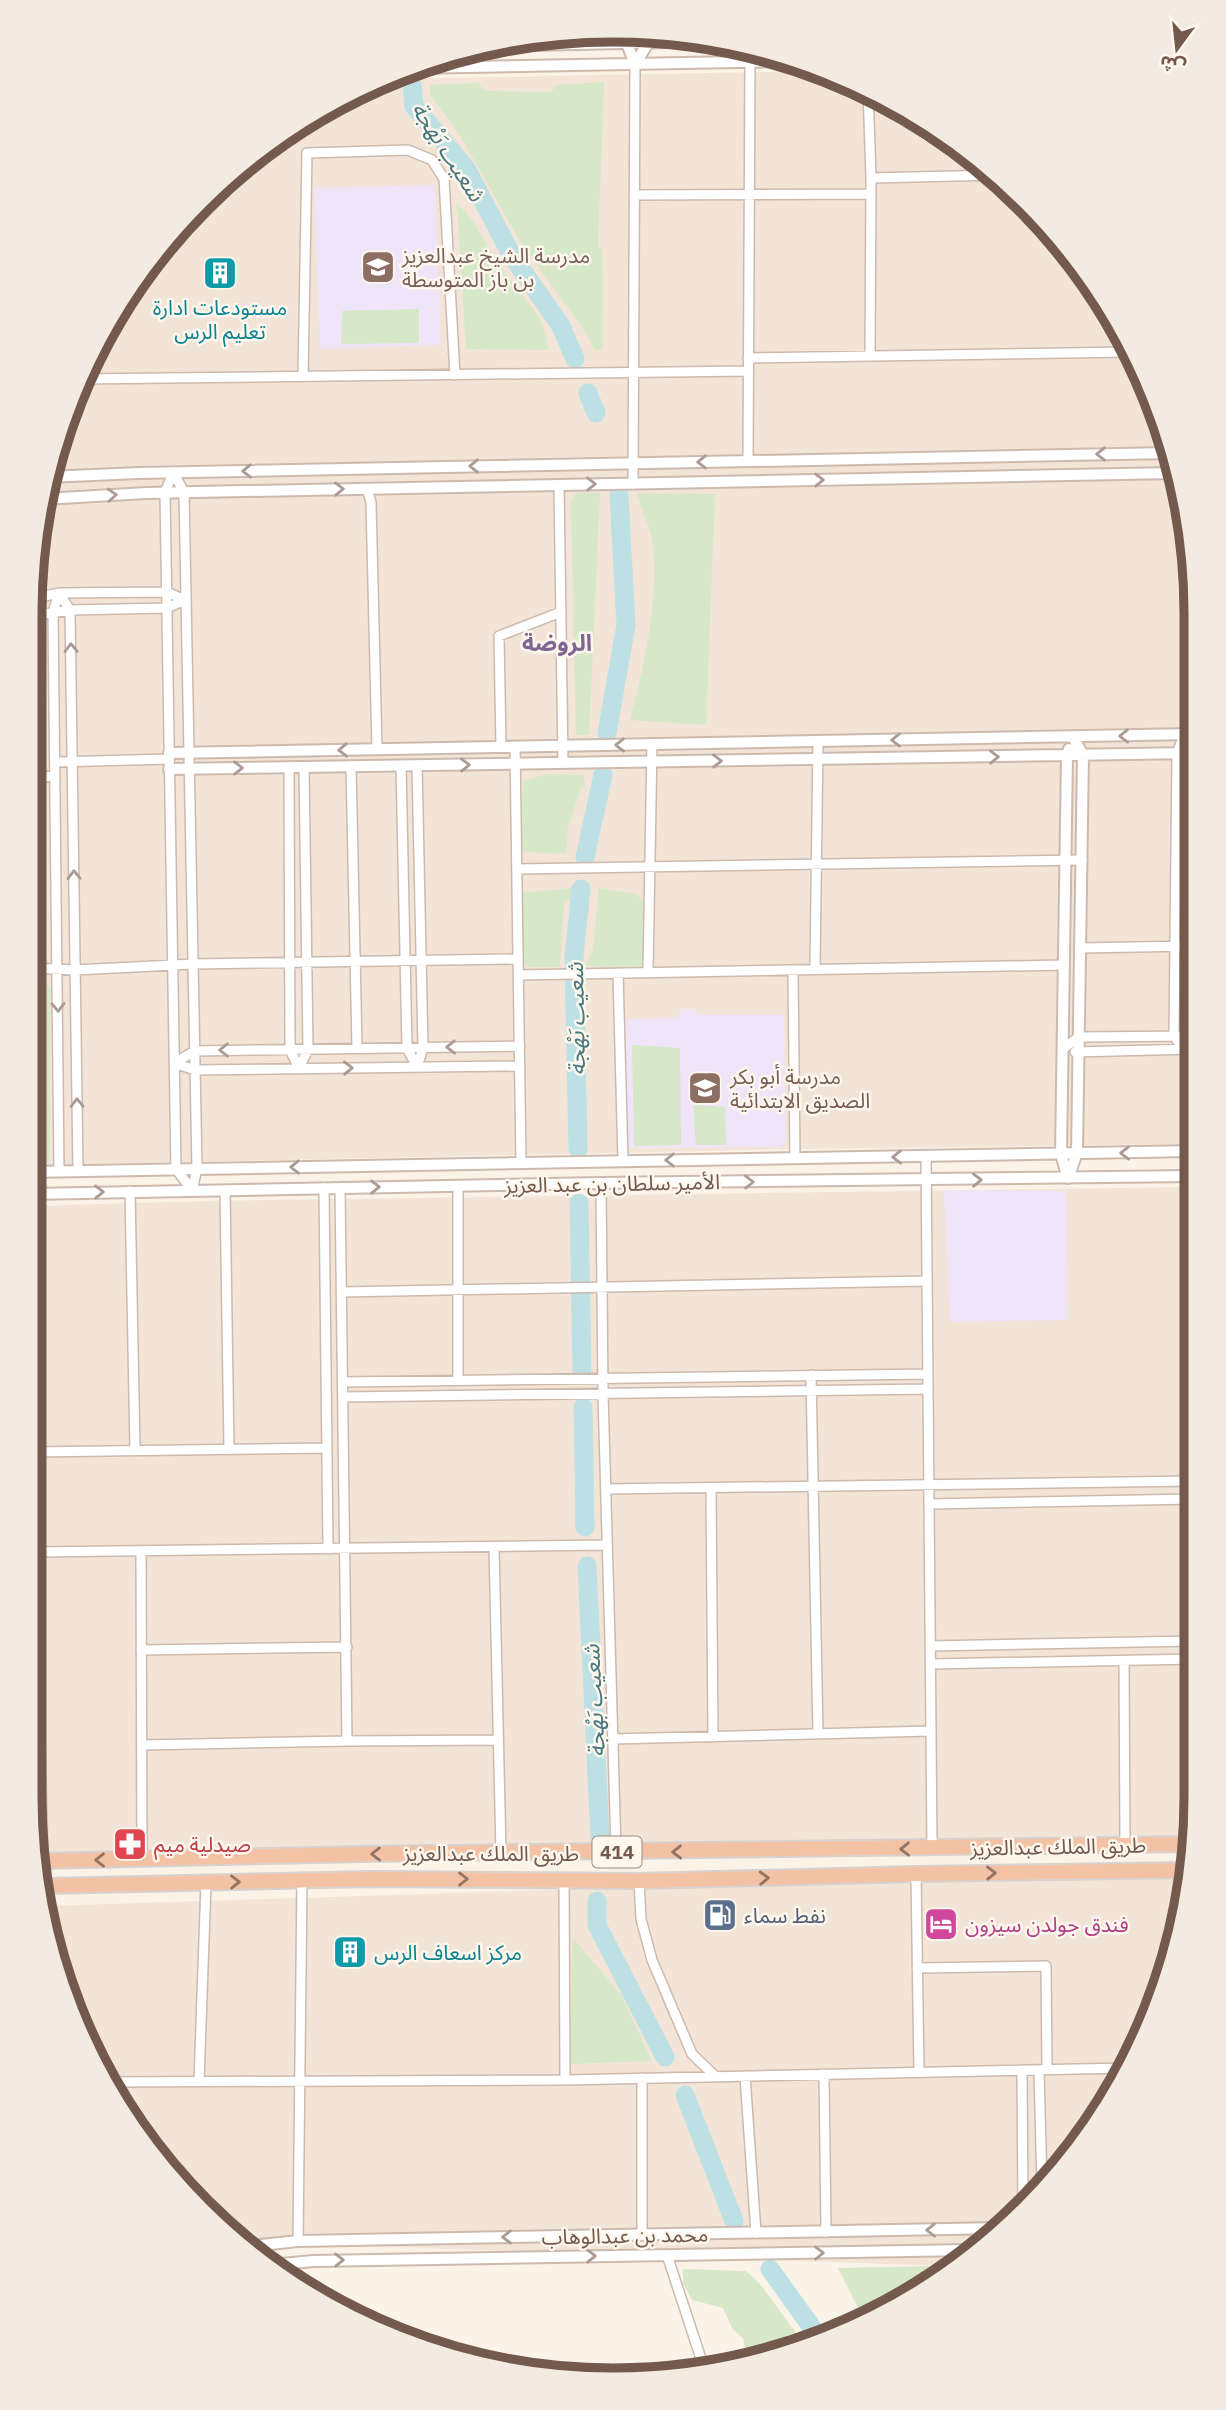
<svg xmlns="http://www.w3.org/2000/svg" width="1226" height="2410" font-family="'IBM Plex Sans','Noto Sans Arabic',sans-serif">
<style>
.residential{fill:#f2e4d7}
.education{fill:#efe4f8}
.green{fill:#d6e8c7}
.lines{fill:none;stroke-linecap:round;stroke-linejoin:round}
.river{stroke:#bde0e4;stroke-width:19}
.minor-casing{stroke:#ccbaae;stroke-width:12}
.tertiary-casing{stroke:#ccbaae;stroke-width:14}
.trunk-casing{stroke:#d8d1cd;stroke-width:18}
.minor{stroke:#fff;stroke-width:9}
.tertiary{stroke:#fff;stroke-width:10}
.trunk{stroke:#f3c2a4;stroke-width:14}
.oneway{stroke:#ac9b94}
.oneway2{stroke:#947363}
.labels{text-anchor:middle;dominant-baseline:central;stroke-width:5;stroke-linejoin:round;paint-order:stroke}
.shield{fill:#fef7ee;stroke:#9d887d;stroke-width:2}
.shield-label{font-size:19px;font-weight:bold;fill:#74594d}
.education-label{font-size:21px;fill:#785e54;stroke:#fef7ee;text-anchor:start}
.culture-label{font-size:21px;fill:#0d838f;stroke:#fef7ee}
.street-label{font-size:21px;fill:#74594d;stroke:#fef7ee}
.health-label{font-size:21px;fill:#be3a42;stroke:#fef7ee;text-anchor:start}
.service-label{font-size:21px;fill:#4e5e75;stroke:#fef7ee;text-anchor:start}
.hotel-label{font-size:21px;fill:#b23c85;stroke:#fef7ee;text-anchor:start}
.water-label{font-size:23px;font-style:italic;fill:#45787f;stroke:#fef7ee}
.neighbourhood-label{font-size:23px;font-weight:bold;fill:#7f658f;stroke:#fef7ee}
.rim{fill:none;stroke:#74594d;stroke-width:9}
</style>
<rect width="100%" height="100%" fill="#fbf2e8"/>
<path class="residential" d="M821,71L871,90L997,174L1076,258L1152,389L1191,536L1193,1144L800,1149L89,1164L30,1174L31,575L50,462L90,355L150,258L228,175L321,108L385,79Z
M1193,1187L1195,1838L39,1856L30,1797V1206L207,1201Z
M1188,1876L1176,1948L1136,2055L1026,2209L947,2266L246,2242L151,2152L54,1946L48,1906L919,1878Z"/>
<path class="education" d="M435,185L441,345L320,349L314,188Z
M679,1009H696L698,1015H784L786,1140L781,1147L626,1148L623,1019L678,1018Z
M944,1190L1066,1191L1068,1320L950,1322Z"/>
<path class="green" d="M604,82L598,247H602L603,348L595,351L584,330L521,243L461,137L430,95V85L478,83L485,91L551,92L557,85Z
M457,204C476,219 483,242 497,262C509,280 524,296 537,314C544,326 547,337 548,350L466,349Z
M419,309V343L341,344L342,311Z
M580,493H600L589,735H576L571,502L574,495Z
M637,493L715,494L706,725L630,720C644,668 659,598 653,545C651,528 641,511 637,493Z
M547,774L584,775L585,787L581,788L568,827L566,854L524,852L522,850L521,832L518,830L524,781Z
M571,888V897L564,902L560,967H529L522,962L520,893Z
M599,888L636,894L643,901V962L641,967L585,966L593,951Z
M31,979L46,980L50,989V1158L47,1163L30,1165Z
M632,1045L680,1048L681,1145L634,1146Z
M693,1105L725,1107L726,1145H696Z
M573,1938L621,1995L652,2061L570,2064Z
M935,2266L945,2267L871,2320L865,2322L838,2268Z
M683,2269L746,2271L760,2284L802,2341L747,2358L743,2338L733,2330L723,2308L692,2300L683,2283Z"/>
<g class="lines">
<path class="river" d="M412,86L414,106L467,170L512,256L561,326L575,359
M588,393L596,413
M607,733L626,625L619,495
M585,857L603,775
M578,1149L574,957L581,889
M579,1203L582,1370
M583,1407L585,1527
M587,1566L600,1837
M597,1901V1925L665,2057
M685,2095L734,2221
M770,2269L818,2336"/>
<g class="minor-casing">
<path id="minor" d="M868,89L871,178L870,356
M871,178L998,175
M634,195L871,194
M748,358L1130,352
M303,376L307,153L408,150L432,160L444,179L455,375
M81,379L748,371
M748,461L750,61
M173,472L184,492L197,1169L192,1190L176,1169L165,493Z
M56,476V446
M633,484L635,64
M559,485L563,763
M367,489L371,502L377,749
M31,599L59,593L167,592L185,600
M31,616L70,610L167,608L185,600
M501,747L499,636L561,612
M515,747L521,1163
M55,762L169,759
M417,765L423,1048L417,1067
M351,766L357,1048
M401,766L407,1048L417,1067
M289,767L290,1049L299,1069L308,1049L304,767
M31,778L55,776
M517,869L1082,860
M1080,948L1192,946
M31,968L75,970L193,964L518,959
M815,969L818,741
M793,970L795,1158
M648,972L652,744
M618,973L623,1161
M519,975L1064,965
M1188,1038L1193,981
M520,1046L195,1051L174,1063L195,1070L520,1066
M1064,1048L1079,1037L1193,1036
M1183,1049L1174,1036L1177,754L1184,734
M1075,1052L1193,1049
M926,1156L932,1849
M59,1171L53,612L59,593L70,610L78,1171
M601,1183L603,1394L616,1852
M458,1186V1380
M324,1188L328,1549
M225,1190L229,1449
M130,1191L135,1450
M342,1292L927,1281
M30,1362L43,1861
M811,1375L818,1734
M343,1382L928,1374
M343,1397L928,1389
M33,1452L327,1448
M711,1488L713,1737
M606,1489L1194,1481
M929,1504L1194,1499
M494,1547L501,1853
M141,1551L142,1859
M35,1552L607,1545
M930,1646L1194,1641
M141,1650L347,1647
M1124,1661L1125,1845
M930,1664L1195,1659
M613,1739L931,1731
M347,1741L498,1740
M142,1745L347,1741L340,1188
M916,1874L919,2072
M564,1880L565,2080
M639,1881L641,1919L652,1960L692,2054L716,2077
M917,1968L1046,1966L1047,2069
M1022,2070L1023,2211
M1039,2070L1042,2187
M824,2074L826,2232
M745,2076L756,2233
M642,2078V2235
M199,2081L206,1883
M113,2082L565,2080L1127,2068
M298,2241L302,1880
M667,2255L705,2371"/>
</g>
<g class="tertiary-casing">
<path id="tertiary" d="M627,32V44L635,64
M487,46L715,41
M635,64L648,43V31
M409,68L793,61
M47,477L139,473L1169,453
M44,499L146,493L1174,473
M169,753L1192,734
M169,769L1192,753
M30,1172L1193,1151
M1068,1178L1077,1153L1083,755L1073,737
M1068,1178L1061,1154L1067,755L1069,749
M30,1194L601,1183L1193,1176
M251,2246L298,2241L999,2228
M974,2246L981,2229L988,2236
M271,2265L313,2261L968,2250"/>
</g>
<g class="trunk-casing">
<path id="trunk" d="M40,1861L363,1854L1193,1844
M45,1886L370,1879L639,1881L916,1874L1189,1870"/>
</g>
<use href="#minor" class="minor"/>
<use href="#tertiary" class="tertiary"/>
<use href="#trunk" class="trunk"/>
</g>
<defs><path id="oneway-chevron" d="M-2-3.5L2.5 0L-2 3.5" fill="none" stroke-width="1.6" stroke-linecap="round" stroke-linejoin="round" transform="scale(1.75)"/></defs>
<g class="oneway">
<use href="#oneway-chevron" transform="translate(1101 454) rotate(179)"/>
<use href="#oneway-chevron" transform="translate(702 462) rotate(179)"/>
<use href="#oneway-chevron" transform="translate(474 466) rotate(179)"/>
<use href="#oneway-chevron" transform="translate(247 471) rotate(179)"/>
<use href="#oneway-chevron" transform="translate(819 480) rotate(-1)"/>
<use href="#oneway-chevron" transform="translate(591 484) rotate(-1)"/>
<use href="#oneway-chevron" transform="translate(339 489) rotate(-1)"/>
<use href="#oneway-chevron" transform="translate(112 495) rotate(-3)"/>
<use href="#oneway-chevron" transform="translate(71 648) rotate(-91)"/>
<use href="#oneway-chevron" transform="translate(1124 736) rotate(179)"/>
<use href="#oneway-chevron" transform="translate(896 740) rotate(179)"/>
<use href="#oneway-chevron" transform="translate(620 745) rotate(179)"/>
<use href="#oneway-chevron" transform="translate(343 750) rotate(179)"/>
<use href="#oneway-chevron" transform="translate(994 757) rotate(-1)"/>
<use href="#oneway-chevron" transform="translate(717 761) rotate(-1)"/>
<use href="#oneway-chevron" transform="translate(465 765) rotate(-1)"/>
<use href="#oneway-chevron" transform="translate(238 768) rotate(-1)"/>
<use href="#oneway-chevron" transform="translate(74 875) rotate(-91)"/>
<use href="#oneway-chevron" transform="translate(58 1007) rotate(89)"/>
<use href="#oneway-chevron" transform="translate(451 1047) rotate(179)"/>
<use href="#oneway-chevron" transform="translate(224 1050) rotate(179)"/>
<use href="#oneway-chevron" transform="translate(348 1068) rotate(-1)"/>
<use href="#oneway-chevron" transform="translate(77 1103) rotate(-91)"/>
<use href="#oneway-chevron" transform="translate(1125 1153) rotate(179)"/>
<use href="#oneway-chevron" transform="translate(897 1157) rotate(179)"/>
<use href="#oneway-chevron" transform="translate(670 1160) rotate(179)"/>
<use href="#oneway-chevron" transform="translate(295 1167) rotate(179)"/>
<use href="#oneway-chevron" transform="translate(977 1180) rotate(-1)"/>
<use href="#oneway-chevron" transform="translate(749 1182)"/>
<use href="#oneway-chevron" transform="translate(375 1187) rotate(-1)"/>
<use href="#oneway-chevron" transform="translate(99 1192) rotate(-1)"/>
<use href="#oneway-chevron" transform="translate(931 2230) rotate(179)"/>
<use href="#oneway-chevron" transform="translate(507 2237) rotate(179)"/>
<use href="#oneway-chevron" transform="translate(819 2253) rotate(-1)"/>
<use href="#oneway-chevron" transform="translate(591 2256) rotate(-1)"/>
<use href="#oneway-chevron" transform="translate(339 2260) rotate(-1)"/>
</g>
<g class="oneway2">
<use href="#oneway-chevron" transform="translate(905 1849) rotate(179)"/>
<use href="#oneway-chevron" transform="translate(677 1852) rotate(179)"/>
<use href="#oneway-chevron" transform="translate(376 1854) rotate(180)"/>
<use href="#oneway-chevron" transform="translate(100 1860) rotate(179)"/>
<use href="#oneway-chevron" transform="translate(991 1873) rotate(-1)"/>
<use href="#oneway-chevron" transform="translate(764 1878) rotate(-2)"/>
<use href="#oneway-chevron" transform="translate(463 1879)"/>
<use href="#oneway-chevron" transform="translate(235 1882) rotate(-1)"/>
</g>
<defs>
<g id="school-square" transform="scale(1.75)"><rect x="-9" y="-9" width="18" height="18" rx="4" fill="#8d6e63" stroke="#fef7ee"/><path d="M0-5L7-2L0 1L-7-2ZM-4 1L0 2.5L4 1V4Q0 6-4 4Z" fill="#fff"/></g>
<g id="building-square" transform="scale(1.75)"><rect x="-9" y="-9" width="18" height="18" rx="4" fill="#0f9aa8" stroke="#fef7ee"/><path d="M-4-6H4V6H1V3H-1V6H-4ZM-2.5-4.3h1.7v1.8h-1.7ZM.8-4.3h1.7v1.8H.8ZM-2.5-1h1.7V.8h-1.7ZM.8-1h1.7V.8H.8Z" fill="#fff"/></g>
<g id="pharmacy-square" transform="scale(1.75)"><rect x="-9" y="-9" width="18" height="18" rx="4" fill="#e0444e" stroke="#fef7ee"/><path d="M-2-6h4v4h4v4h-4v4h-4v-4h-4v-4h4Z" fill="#fff"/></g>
<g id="fuel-square" transform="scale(1.75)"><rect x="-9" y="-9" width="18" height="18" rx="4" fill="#5c6f8a" stroke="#fef7ee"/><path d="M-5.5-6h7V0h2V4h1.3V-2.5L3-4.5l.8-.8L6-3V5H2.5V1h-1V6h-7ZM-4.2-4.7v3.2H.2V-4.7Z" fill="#fff"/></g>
<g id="hotel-square" transform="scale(1.75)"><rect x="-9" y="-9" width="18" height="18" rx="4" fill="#d1479c" stroke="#fef7ee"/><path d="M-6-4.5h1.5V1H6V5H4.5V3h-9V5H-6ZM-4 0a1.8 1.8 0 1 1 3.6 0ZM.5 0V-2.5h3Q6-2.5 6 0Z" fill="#fff"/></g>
</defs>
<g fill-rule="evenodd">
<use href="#school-square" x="378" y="267"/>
<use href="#building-square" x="220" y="273"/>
<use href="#school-square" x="705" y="1088"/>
<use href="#pharmacy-square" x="130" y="1844"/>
<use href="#fuel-square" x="720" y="1915"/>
<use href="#hotel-square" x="941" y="1924"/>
<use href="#building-square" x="350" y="1952"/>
</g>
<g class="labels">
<rect class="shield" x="592.5" y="1836.5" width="49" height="31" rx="5"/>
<g class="shield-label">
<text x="617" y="1852">414</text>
</g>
<g class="education-label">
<text x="402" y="255">مدرسة الشيخ عبدالعزيز<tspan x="402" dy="24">بن باز المتوسطة</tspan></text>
<text x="730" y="1076">مدرسة أبو بكر<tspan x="730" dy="24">الصديق الابتدائية</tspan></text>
</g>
<g class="culture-label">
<text x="220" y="307">مستودعات ادارة<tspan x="220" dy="24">تعليم الرس</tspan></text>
<text x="374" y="1952" text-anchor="start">مركز اسعاف الرس</text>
</g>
<g class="street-label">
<text transform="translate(612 1183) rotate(-1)">الأمير سلطان بن عبد العزيز</text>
<text transform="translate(1058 1846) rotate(-1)">طريق الملك عبدالعزيز</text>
<text x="491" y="1853">طريق الملك عبدالعزيز</text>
<text transform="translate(625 2235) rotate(-1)">محمد بن عبدالوهاب</text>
</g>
<g class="health-label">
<text x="154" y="1844">صيدلية ميم</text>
</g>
<g class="service-label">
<text x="744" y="1915">نفط سماء</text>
</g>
<g class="hotel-label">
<text x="965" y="1924">فندق جولدن سيزون</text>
</g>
<g class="water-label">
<text transform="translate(449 151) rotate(57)">شعيب بَهْجة</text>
<text transform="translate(575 1019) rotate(-91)">شعيب بَهْجة</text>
<text transform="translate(593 1701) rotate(-93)">شعيب بَهْجة</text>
</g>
<g class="neighbourhood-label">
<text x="557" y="642">الروضة</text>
</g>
</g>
<path d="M0 0H1226V2410H0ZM613 42H613A571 571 0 0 1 1184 613V1797A571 571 0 0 1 613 2368H613A571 571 0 0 1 42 1797V613A571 571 0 0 1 613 42Z" fill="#f3eae1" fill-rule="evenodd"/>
<path class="rim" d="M613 42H613A571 571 0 0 1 1184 613V1797A571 571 0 0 1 613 2368H613A571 571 0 0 1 42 1797V613A571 571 0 0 1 613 42Z"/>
<g transform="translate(1177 49) rotate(195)" stroke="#fef7ee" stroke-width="5" paint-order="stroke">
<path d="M0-5L12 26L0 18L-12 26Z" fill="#74594d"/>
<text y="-10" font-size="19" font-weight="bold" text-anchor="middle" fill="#74594d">ش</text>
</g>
</svg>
